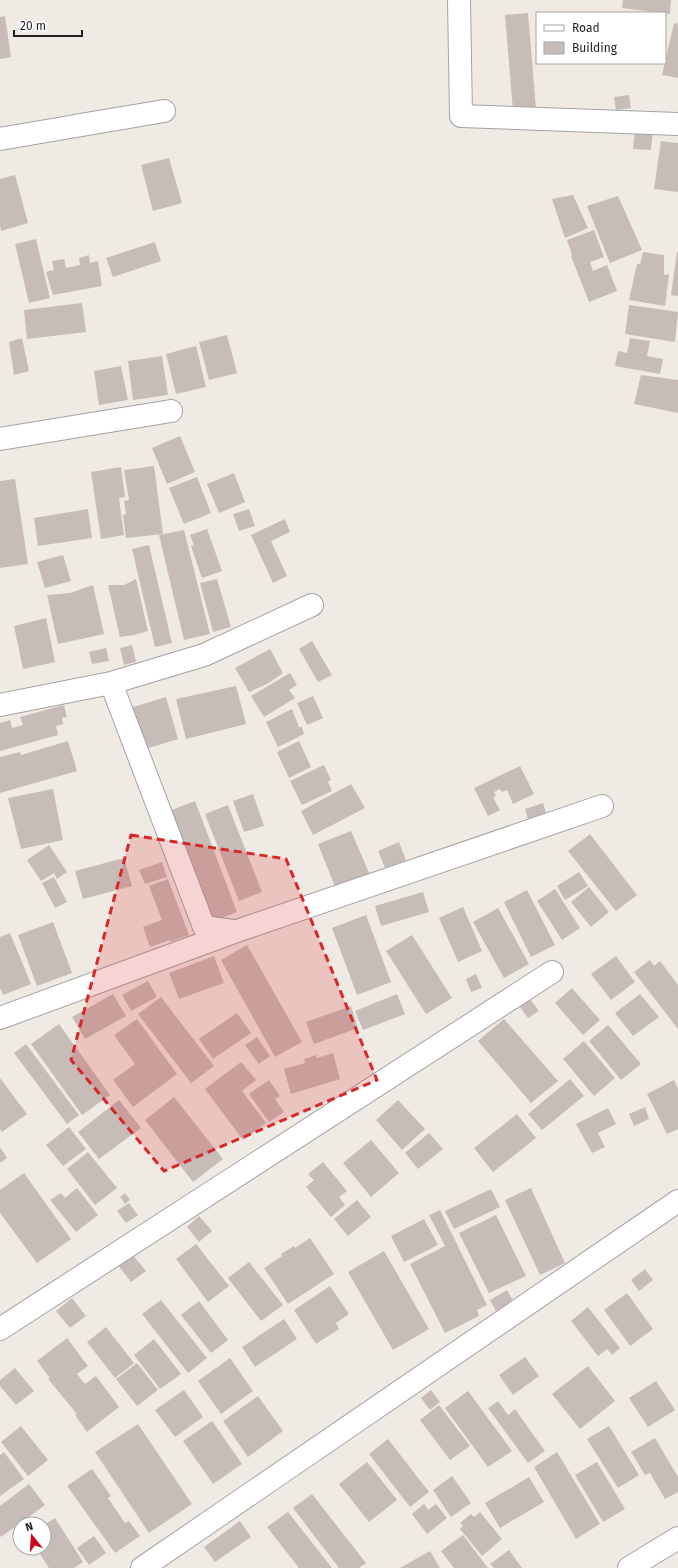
<svg xmlns="http://www.w3.org/2000/svg" width="678" height="1568" font-family="'Fira Sans',sans-serif">
<style>
.building{fill:#c7bcb8}
.lines{fill:none;stroke-linecap:round;stroke-linejoin:round}
.minor-casing{stroke:#a3a3a3;stroke-width:24}
.minor{stroke:#fff;stroke-width:22}
.marked{fill:#d62828;fill-opacity:0.2;stroke:#d62828;stroke-width:3;stroke-dasharray:8 5;stroke-linejoin:round}
</style>
<rect width="100%" height="100%" fill="#f0eae5"/>
<path class="building" d="M623,0H671L670,14L622,8Z
M528,13L536,109L513,111L505,15Z
M5,16L11,57L0,59V17Z
M674,23L678,24V78L662,75Z
M629,95L631,108L616,110L614,97Z
M635,127L653,128L651,150L633,149Z
M661,141L678,143V192L654,189Z
M169,158L182,203L153,211L141,165Z
M15,175L28,223L1,231L0,226V179Z
M573,195L588,228L565,238L552,199Z
M618,196L642,250L610,263L587,206Z
M594,230L604,257L590,262L593,271L607,265L617,291L589,302L571,256L572,255L567,240Z
M36,239L50,298L29,303L15,244Z
M155,242L161,261L113,277L106,258Z
M643,252L664,255V275L669,274L665,306L629,300L637,264H640Z
M677,252H678V296L671,295Z
M89,255L90,263L98,261L102,286L53,295L46,272L54,270L52,261L64,259L66,268L80,265L79,258Z
M82,303L86,332L27,339L24,310Z
M629,305L678,312L675,342L625,334Z
M227,335L237,373L209,380L199,342Z
M22,338L29,371L14,375L9,342Z
M630,338L650,341L647,356L663,359L660,374L615,366L618,351L627,353Z
M196,346L206,387L176,394L166,354Z
M162,356L168,395L133,400L128,361Z
M121,366L128,400L99,405L94,371Z
M641,375L678,380V413L634,404Z
M180,436L195,472L167,484L152,448Z
M154,466L163,534L126,538L123,515L126,514L124,501L129,500L124,470Z
M121,467L125,497L119,498L124,535L101,539L91,472Z
M234,473L245,502L219,513L207,484Z
M197,477L211,513L184,524L169,488Z
M15,479L28,564L0,568V481Z
M88,509L92,538L38,546L34,518Z
M249,509L255,526L239,531L233,514Z
M285,519L290,532L271,541L287,576L273,583L251,535Z
M207,529L222,571L202,578L191,546L194,545L190,535Z
M184,530L210,634L184,640L159,535Z
M149,545L172,643L155,647L132,549Z
M63,555L71,581L45,588L37,562Z
M136,579L148,631L134,635L120,637L108,585H124Z
M217,579L231,627L213,632L200,583Z
M93,585L104,634L58,644L47,595L70,593Z
M46,618L55,662L23,669L14,626Z
M312,641L332,675L318,682L299,649Z
M132,645L136,662L124,665L120,648Z
M106,648L109,661L92,664L89,652Z
M270,649L283,673L267,684L249,692L235,668Z
M290,673L297,685L289,690L295,698L264,717L251,696Z
M236,686L246,724L186,739L176,699Z
M313,696L323,718L307,725L297,703Z
M166,697L178,739L142,750L130,708Z
M64,705L67,717L62,718L63,724L56,726L58,735L0,751V723L10,720L12,728L23,725L20,717Z
M292,709L299,727H302L304,734L278,747L266,722Z
M68,741L77,771L0,793V757L20,752L21,755Z
M299,741L311,767L289,778L277,752Z
M324,765L331,780L328,782L332,791L302,805L290,781Z
M520,766L534,794L513,804L507,790L502,792L500,789L494,792L496,796L493,797L500,810L488,816L474,788Z
M351,784L365,808L313,835L301,811Z
M53,789L63,840L21,849L8,798Z
M253,794L264,826L244,832L233,801Z
M195,801L237,912L211,922L169,811Z
M543,803L546,813L528,819L525,809Z
M228,805L262,892L239,901L205,814Z
M351,831L370,875L336,889L318,844Z
M590,834L637,895L616,911L568,851Z
M399,842L406,860L385,868L378,851Z
M49,845L67,872L57,879L54,873L41,881L27,860Z
M124,858L132,886L83,899L75,871Z
M162,862L167,877L145,884L139,870Z
M579,872L588,886L565,900L557,886Z
M54,877L67,902L55,908L42,883Z
M168,879L189,935L170,942V940L150,947L143,927L162,920L149,886Z
M589,887L609,912L591,927L571,902Z
M555,889L580,928L562,940L537,901Z
M527,890L555,945L531,957L504,902Z
M423,892L429,912L381,926L375,906Z
M463,907L482,951L458,962L439,918Z
M498,908L529,964L504,978L473,922Z
M366,915L391,982L357,995L332,928Z
M53,922L72,973L37,986L18,935Z
M10,933L31,984L3,995L0,988V937Z
M412,935L452,998L426,1014L386,951Z
M247,945L302,1042L275,1057L221,960Z
M214,956L224,983L179,999L169,973Z
M616,956L635,982L611,1000L591,974Z
M650,960L654,966L660,961L678,985V1029L634,972Z
M476,974L482,988L471,992L466,979Z
M148,981L157,997L131,1011L122,995Z
M572,988L600,1020L583,1035L555,1003Z
M113,994L126,1016L85,1039L72,1017Z
M397,994L405,1014L363,1030L355,1011Z
M640,994L659,1017L633,1036L615,1013Z
M161,997L214,1066L191,1083L138,1014Z
M530,999L539,1011L528,1018L520,1007Z
M351,1006L358,1028L314,1044L306,1022Z
M237,1013L251,1033L213,1059L199,1039Z
M137,1019L177,1074L133,1107L113,1080L135,1064L114,1035Z
M504,1019L558,1081L531,1103L478,1041Z
M59,1024L110,1095L82,1115L31,1044Z
M608,1025L641,1064L621,1080L589,1041Z
M257,1037L270,1056L259,1064L245,1045Z
M584,1041L615,1078L594,1096L563,1059Z
M26,1044L79,1115L67,1124L14,1053Z
M333,1053L340,1079L291,1094L284,1069L305,1063L304,1059L316,1055L317,1058Z
M241,1062L256,1080L242,1091L266,1123L243,1140L205,1089Z
M0,1078L27,1114L2,1132L0,1129Z
M570,1079L584,1096L542,1130L528,1114Z
M269,1080L280,1096L275,1099L284,1112L269,1122L249,1094Z
M674,1080L678,1089V1129L667,1134L647,1094Z
M174,1097L223,1159L193,1182L145,1120Z
M119,1100L141,1128L99,1159L78,1132Z
M398,1100L425,1129L402,1150L376,1120Z
M645,1107L649,1119L634,1126L629,1114Z
M608,1108L616,1124L598,1133L605,1147L592,1153L576,1124Z
M517,1114L536,1138L493,1172L474,1148Z
M69,1127L86,1149L63,1166L46,1145Z
M429,1133L443,1149L418,1169L405,1153Z
M371,1140L399,1173L371,1197L343,1163Z
M0,1147L7,1158L0,1163Z
M88,1152L117,1188L95,1205L67,1169Z
M323,1162L347,1191L339,1197L345,1205L331,1217L306,1187L314,1180L308,1174Z
M24,1173L71,1239L37,1263L0,1213V1190Z
M77,1188L98,1215L76,1232L50,1200L61,1193L65,1198Z
M531,1188L565,1263L540,1275L505,1200Z
M491,1189L500,1207L454,1229L445,1211Z
M125,1193L130,1200L125,1204L120,1197Z
M357,1200L371,1217L348,1236L334,1219Z
M129,1203L138,1215L126,1223L117,1211Z
M440,1210L487,1305L477,1310L479,1316L445,1333L410,1264L445,1246L429,1215Z
M496,1215L526,1276L489,1293L459,1233Z
M199,1216L212,1231L199,1242L187,1227Z
M424,1219L438,1245L404,1262L391,1236Z
M310,1238L334,1274L288,1304L264,1268L282,1256L281,1254L294,1246L295,1248Z
M196,1244L229,1286L208,1302L176,1259Z
M384,1251L429,1329L393,1350L348,1272Z
M132,1254L146,1271L131,1282L118,1265Z
M249,1262L283,1305L261,1321L228,1278Z
M645,1269L653,1280L639,1291L631,1280Z
M330,1286L349,1314L336,1323L339,1329L316,1344L294,1310Z
M507,1290L513,1301L496,1311L490,1300Z
M627,1293L653,1329L630,1346L604,1310Z
M72,1298L86,1316L70,1328L56,1311Z
M161,1300L207,1358L188,1373L142,1314Z
M199,1301L228,1340L211,1353L181,1315Z
M588,1307L620,1348L612,1355L607,1349L598,1356L571,1321Z
M284,1319L297,1339L255,1367L242,1347Z
M106,1327L134,1363L115,1378L87,1342Z
M67,1338L88,1366L77,1374L85,1384L96,1376L119,1407L87,1432L75,1415L77,1414L48,1379L50,1378L37,1361Z
M154,1339L181,1374L160,1389L134,1355Z
M525,1357L539,1376L513,1395L499,1375Z
M230,1358L253,1391L221,1414L198,1381Z
M137,1363L158,1390L137,1406L116,1379Z
M588,1366L615,1401L580,1429L552,1394Z
M15,1368L34,1391L16,1405L0,1386V1380Z
M656,1381L675,1410L648,1427L629,1398Z
M184,1390L203,1417L175,1437L155,1410Z
M431,1390L440,1402L430,1410L421,1398Z
M468,1391L512,1451L488,1467L445,1408Z
M258,1396L283,1431L248,1457L223,1421Z
M498,1401L508,1415L515,1409L545,1451L528,1463L488,1408Z
M439,1405L470,1446L450,1460L420,1420Z
M212,1421L242,1464L213,1484L183,1441Z
M138,1424L192,1504L149,1533L95,1452Z
M21,1426L48,1460L28,1476L1,1442Z
M609,1426L639,1475L618,1488L587,1439Z
M655,1438L678,1477V1492L665,1499L650,1473L645,1475L631,1452Z
M388,1439L429,1492L410,1507L369,1454Z
M4,1452L24,1479L0,1496V1455Z
M557,1452L600,1524L576,1539L534,1467Z
M367,1462L397,1500L369,1522L339,1484Z
M597,1462L625,1509L603,1522L575,1475Z
M92,1469L111,1496L108,1498L125,1523L129,1521L140,1536L115,1553L67,1486Z
M452,1476L471,1503L451,1517L433,1490Z
M529,1477L544,1502L500,1528L485,1503Z
M29,1484L45,1505L1,1537L0,1535V1506Z
M312,1494L366,1563L359,1568H339L293,1508Z
M424,1504L428,1510L436,1504L447,1518L427,1534L412,1514Z
M288,1512L332,1568H299L267,1527Z
M480,1512L502,1539L482,1556L460,1529L463,1526L460,1523L471,1514L474,1517Z
M55,1518L83,1562L74,1568H49L36,1548H44V1525Z
M240,1521L251,1537L215,1562L204,1547Z
M463,1535L488,1568H454L441,1551Z
M94,1536L106,1553L89,1565L77,1548Z
M509,1550L522,1568H494L490,1564Z
M430,1551L440,1568H400Z"/>
<g class="lines">
<g class="minor-casing">
<path id="minor" d="M459,0L461,116L678,124
M0,139L164,111L74,126
M0,439L171,411
M111,683L204,927L233,931
M0,705L111,683L204,655L312,605
M0,1018L237,931L602,806
M0,1329L552,972
M142,1568L678,1201
M629,1568L678,1538"/>
</g>
<use href="#minor" class="minor"/>
</g>
<path class="marked" d="M131,835L286,859L377,1080L164,1171L71,1060Z"/>
<rect x="536" y="12" width="130" height="52" fill="#ffffff" stroke="#a5a5a5"/>
<rect x="544" y="25" width="20" height="6" fill="#ffffff" stroke="#a5a5a5"/>
<text x="572" y="32" font-size="12" fill="#1f1f1f">Road</text>
<rect x="544" y="42" width="20" height="12" fill="#c7bcb8" stroke="#a5a5a5"/>
<text x="572" y="52" font-size="12" fill="#1f1f1f">Building</text>
<g transform="translate(32 1536) rotate(343)"><circle r="19" fill="#ffffff" stroke="#a5a5a5"/>
<path d="M0-3L7 15L0 10L-7 15Z" fill="#cd001e"/>
<text y="-6" font-size="11" font-weight="bold" text-anchor="middle" fill="#1f1f1f">N</text>
</g>
<path d="M14 30v6h68v-6" fill="none" stroke="#1f1f1f" stroke-width="2"/>
<text x="20" y="30" font-size="12" fill="#1f1f1f" stroke="#ffffff" stroke-width="3" paint-order="stroke">20 m</text>
</svg>
